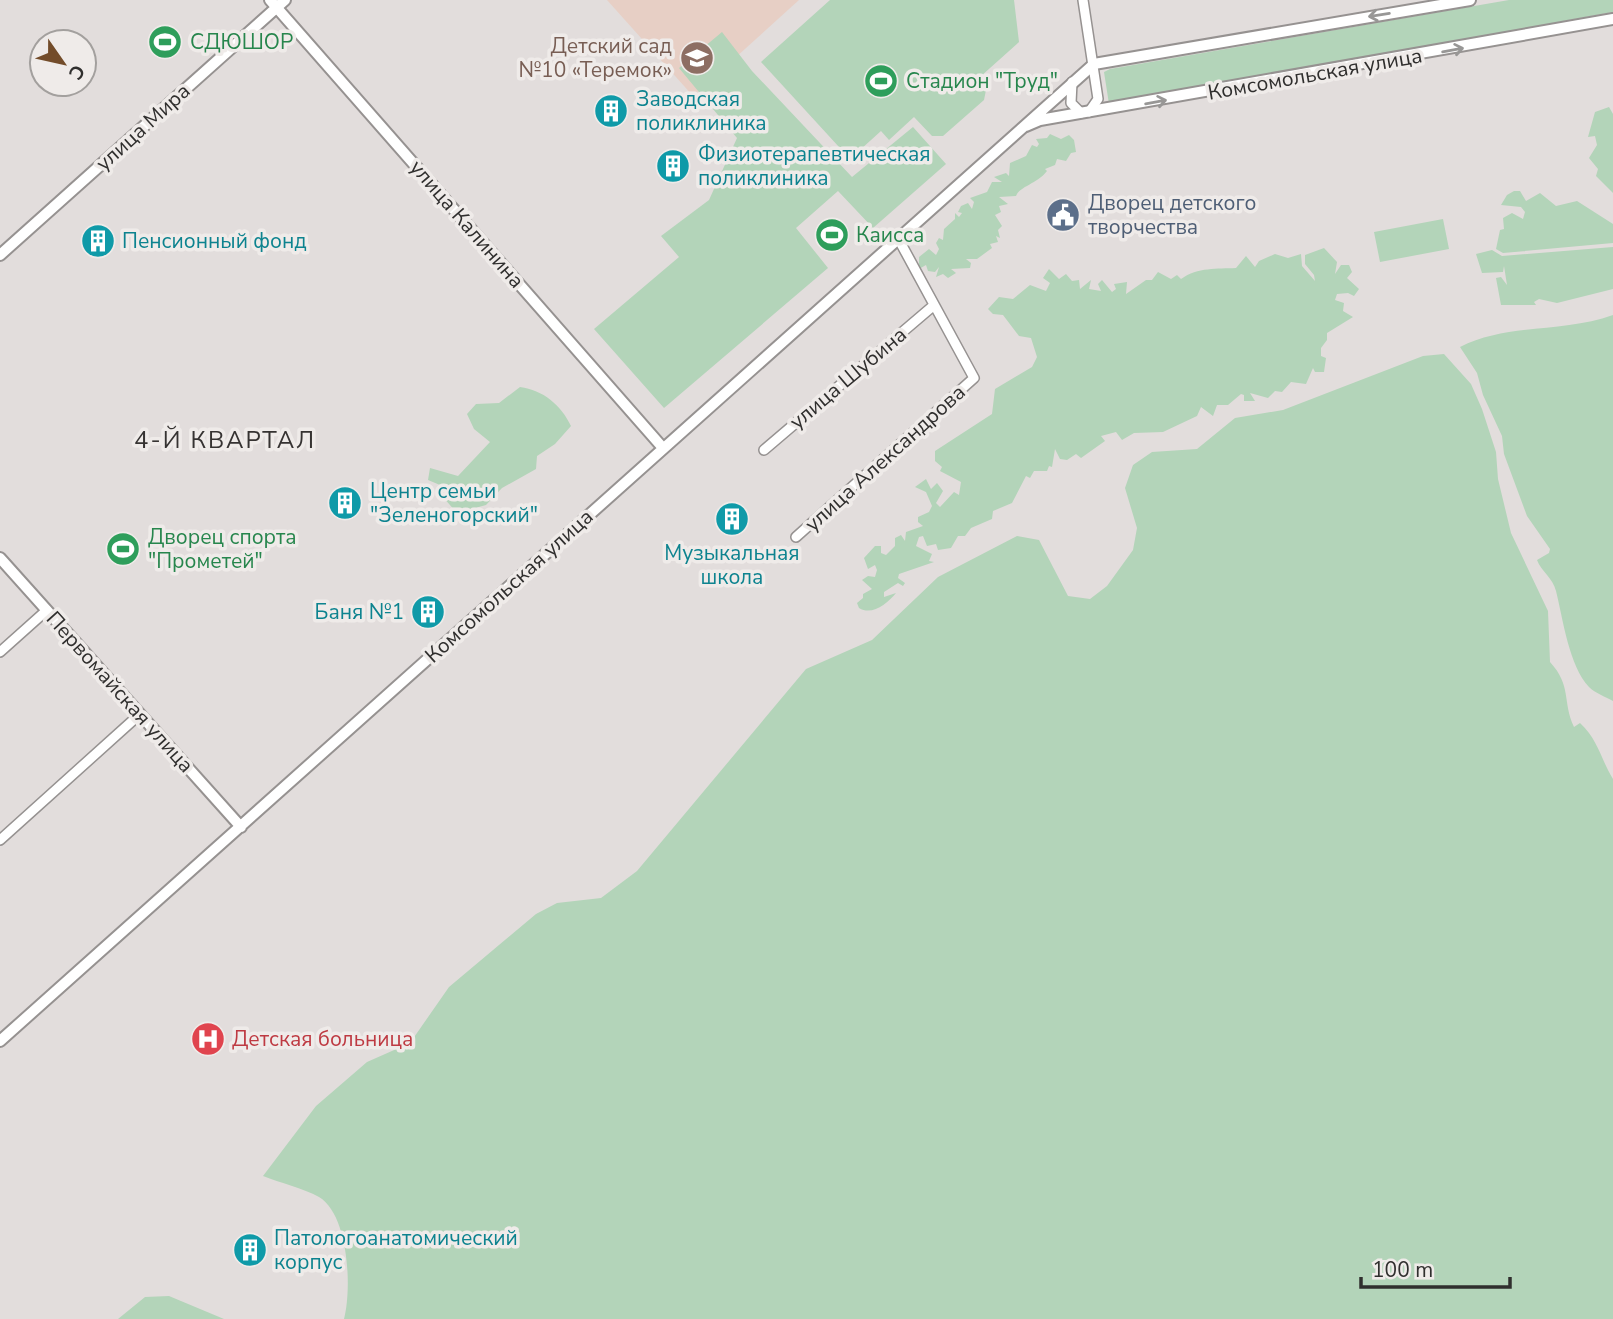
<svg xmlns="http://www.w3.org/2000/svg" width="1613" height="1319" font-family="'Nunito Sans',sans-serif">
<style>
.education{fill:#e7cfc5}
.green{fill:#b3d4b9}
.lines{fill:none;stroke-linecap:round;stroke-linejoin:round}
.minor-casing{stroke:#969291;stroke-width:12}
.tertiary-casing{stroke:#969291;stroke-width:14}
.minor{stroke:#fff;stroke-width:9}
.tertiary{stroke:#fff;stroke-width:10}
.oneway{stroke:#989796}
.labels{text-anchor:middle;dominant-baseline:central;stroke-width:7;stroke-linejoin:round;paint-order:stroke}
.leisure-label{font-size:21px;fill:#27864d;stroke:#efebe9;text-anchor:start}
.education-label{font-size:21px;fill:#785e54;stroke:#efebe9;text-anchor:end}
.street-label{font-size:21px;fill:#302f2e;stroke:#efebe9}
.culture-label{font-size:21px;fill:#0d838f;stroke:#efebe9;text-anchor:start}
.service-label{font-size:21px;fill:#4e5e75;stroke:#efebe9;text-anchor:start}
.health-label{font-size:21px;fill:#be3a42;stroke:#efebe9;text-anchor:start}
.quarter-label{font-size:24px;letter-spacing:2px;fill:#363332;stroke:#efebe9}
</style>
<rect width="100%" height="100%" fill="#e2dddc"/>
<path class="education" d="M607,0H799L693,96Z"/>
<path class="green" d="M830,0H1014L1019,42L980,77L987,85L984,100L943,136H932L914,117L889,140L881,131L850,159L761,62Z
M1509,0H1613V12L1109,104L1104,72L1110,69Z
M722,32L752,71L852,177L913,127L946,164L873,228L838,191L796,228L828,268L664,408L594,329L679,257L661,236L709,200L737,138L679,68Z
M1609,107L1613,114V193L1596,176L1598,169L1589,158L1597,145L1595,136L1588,137L1595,112Z
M1050,134L1061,139L1069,135L1074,140L1076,152L1071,153L1066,161L1057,159L1055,165L1045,169L1047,171C1037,184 1020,186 1016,196L999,197L1008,204L999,206L1001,212L995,215L1002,226L998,230L1000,238L996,236L998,242L990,244L992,248L977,259H966L971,263L970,268L951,269L956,273L948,278L943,274L936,277L939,267L935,272L928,271L926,265L919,269V257L929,249L936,255L939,249L936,243L939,238L943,240L944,229L955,219V213L959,217L962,213L958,212L961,206L968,203L972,209L974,202L970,198L987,192L992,182H1002L994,177L1006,173L1009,176L1010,163L1026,156L1032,145L1037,147L1039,144L1036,139L1047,138Z
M1514,191H1520L1526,201L1540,193L1556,206L1577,201L1613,224V243L1503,253L1496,249L1500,230L1504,229L1503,218L1512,213L1523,219L1525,212L1521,207L1501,205L1507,195Z
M1443,219L1449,249L1380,262L1374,232Z
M1613,247V289L1557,303L1539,299L1534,302L1536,305H1501L1496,278L1501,277L1507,285L1504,266L1503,272L1482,273L1476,254L1492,250L1502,256Z
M1324,248L1337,262L1335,274L1341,265H1349L1352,272L1347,278L1359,289L1354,296L1348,293L1337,294L1335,300L1344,303L1343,311L1353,317L1327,333V340L1321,348V356L1326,358L1324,372H1315L1313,368L1306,384L1291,382L1282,392L1275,391L1268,398L1250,393L1255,401H1244V395L1241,394L1228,405H1217L1213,416L1201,407L1197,416L1163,432L1134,433L1122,440L1116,432L1101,436L1105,441L1081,458L1076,454L1067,460L1060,459L1055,449L1052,467L1049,466L1047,471H1034L1030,478L1026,476L1012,503L993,511L992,519L971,528L965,536H958L951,548L938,550L936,544L927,546L923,536L919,537L916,546L932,554L929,561L934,562L899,574L898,578L905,583L903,586L898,583L884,592V597L896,593C887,604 872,616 859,608L857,603L863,598V594L872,589L862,580L868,576L875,577L877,570L875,565L868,569L864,558L875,546H881V553L886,555L895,546V538L901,535L905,541L906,532L923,526L918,522V517L929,512L932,506L926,492L915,487L926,479L931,489L937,483L943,491L936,503L940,507L954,492L959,495L961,482L940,471L942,467L935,461V451L992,414L995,389L1032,367L1037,357L1031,338L1019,336L1003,315L993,314L988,309L999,297L1013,299L1030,285L1046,291L1050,283L1043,278L1049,269L1059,279L1066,274L1072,281L1079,280L1080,289L1091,280L1089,289L1101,291L1098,284L1102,280L1112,292L1116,289L1114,284L1127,282L1126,294L1146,280H1152L1158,272L1171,279L1177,275L1181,279C1198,267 1217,269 1236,268L1246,256L1255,267L1259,261L1275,254L1288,258L1301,254L1302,266L1315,281L1314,275L1305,264V255Z
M1613,315V701C1606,697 1595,693 1589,687C1569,666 1563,619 1556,591C1553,578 1541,571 1537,560L1549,553L1550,549L1527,516L1504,454L1502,436L1483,395L1477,373L1460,347C1507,323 1564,333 1613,315Z
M1444,354L1471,384L1482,409L1496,452L1498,479L1511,533L1548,611L1550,662C1572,686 1562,701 1574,727L1580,723C1599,741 1600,758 1613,779V1319H344C352,1289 349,1215 319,1197C303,1188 280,1183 263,1176L316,1106L367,1062L410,1043L449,987L536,914L557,903L601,898L637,871L806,669L872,640L938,577L1017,536L1039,540L1068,596L1090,599L1107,586L1133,550L1137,528L1125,488L1133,465L1152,452L1197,449L1235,418L1283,410L1423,356Z
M520,387C543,390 561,405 571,426L555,444L537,456L536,469L502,488L486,505L457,513L442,496L440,485L428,480L430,468L458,476L490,442L474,429L467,414L476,404L499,403Z
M169,1296L224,1319H118L145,1297Z"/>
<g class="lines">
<g class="minor-casing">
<path id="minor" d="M1083,0L1098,99L1089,112
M1072,82L1071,103L1081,113
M764,450L933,306
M796,537L974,378L899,240
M0,652L47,610
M0,840L140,714"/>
</g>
<g class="tertiary-casing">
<path id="tertiary" d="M270,0L663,448
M1026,126L1040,120L1613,19
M0,255L285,0
M0,558L241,827
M0,1041L1094,64L1470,0"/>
</g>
<use href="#minor" class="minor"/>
<use href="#tertiary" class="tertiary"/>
</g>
<defs><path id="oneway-shaft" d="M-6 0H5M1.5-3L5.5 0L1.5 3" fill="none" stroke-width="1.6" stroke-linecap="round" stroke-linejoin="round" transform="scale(1.75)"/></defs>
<g class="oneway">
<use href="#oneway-shaft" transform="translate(1379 15) rotate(171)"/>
<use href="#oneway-shaft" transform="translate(1453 50) rotate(-10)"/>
<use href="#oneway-shaft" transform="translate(1156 102) rotate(-10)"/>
</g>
<defs>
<g id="stadium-disc" transform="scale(1.75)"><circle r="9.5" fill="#2e9e5b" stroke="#efebe9"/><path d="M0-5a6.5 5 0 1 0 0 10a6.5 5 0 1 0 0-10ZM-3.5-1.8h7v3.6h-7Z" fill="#fff"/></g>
<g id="school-disc" transform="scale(1.75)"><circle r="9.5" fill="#8d6e63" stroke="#efebe9"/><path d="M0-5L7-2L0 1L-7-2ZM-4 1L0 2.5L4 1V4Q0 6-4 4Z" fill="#fff"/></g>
<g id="building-disc" transform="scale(1.75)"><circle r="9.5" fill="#0f9aa8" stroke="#efebe9"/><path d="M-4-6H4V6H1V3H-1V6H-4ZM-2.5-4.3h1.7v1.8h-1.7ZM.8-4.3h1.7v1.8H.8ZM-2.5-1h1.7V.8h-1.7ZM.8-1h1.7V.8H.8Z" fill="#fff"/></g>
<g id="civic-disc" transform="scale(1.75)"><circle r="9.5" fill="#5c6f8a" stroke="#efebe9"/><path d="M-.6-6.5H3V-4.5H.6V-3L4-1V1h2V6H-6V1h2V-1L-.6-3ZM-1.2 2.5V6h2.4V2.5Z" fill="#fff"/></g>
<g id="hospital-disc" transform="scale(1.75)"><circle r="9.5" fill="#e0444e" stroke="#efebe9"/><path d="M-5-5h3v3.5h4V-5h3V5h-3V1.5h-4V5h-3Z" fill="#fff"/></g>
</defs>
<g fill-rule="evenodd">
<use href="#stadium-disc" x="165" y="42"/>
<use href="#school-disc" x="697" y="58"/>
<use href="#stadium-disc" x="881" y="81"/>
<use href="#building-disc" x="611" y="111"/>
<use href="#building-disc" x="673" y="166"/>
<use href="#civic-disc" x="1063" y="215"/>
<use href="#stadium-disc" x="832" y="235"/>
<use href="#building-disc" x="98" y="241"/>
<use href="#building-disc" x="345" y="503"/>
<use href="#building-disc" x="732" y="519"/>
<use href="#stadium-disc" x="123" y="549"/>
<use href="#building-disc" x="428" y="612"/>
<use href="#hospital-disc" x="208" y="1039"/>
<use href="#building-disc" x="250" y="1250"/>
</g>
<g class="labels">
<g class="leisure-label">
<text x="190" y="42">СДЮШОР</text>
<text x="906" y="81">Стадион "Труд"</text>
<text x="856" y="235">Каисса</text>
<text x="148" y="537">Дворец спорта<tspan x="148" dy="24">"Прометей"</tspan></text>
</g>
<g class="education-label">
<text x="672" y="46">Детский сад<tspan x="672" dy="24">№10 «Теремок»</tspan></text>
</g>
<g class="street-label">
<text transform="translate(1315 74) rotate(-10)">Комсомольская улица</text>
<text transform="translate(143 127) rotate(-42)">улица Мира</text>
<text transform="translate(467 224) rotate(49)">улица Калинина</text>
<text transform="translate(848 378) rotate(-40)">улица Шубина</text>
<text transform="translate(885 458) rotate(-42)">улица Александрова</text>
<text transform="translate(509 586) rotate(-42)">Комсомольская улица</text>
<text transform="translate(120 692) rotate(48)">Первомайская улица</text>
</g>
<g class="culture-label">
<text x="636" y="99">Заводская<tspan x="636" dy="24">поликлиника</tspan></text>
<text x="698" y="154">Физиотерапевтическая<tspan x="698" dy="24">поликлиника</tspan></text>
<text x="122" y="241">Пенсионный фонд</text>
<text x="370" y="491">Центр семьи<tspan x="370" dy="24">"Зеленогорский"</tspan></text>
<text x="732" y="553" text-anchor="middle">Музыкальная<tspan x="732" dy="24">школа</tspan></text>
<text x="404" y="612" text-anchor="end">Баня №1</text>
<text x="274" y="1238">Патологоанатомический<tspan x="274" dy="24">корпус</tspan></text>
</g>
<g class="service-label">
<text x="1088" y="203">Дворец детского<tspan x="1088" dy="24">творчества</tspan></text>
</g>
<g class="health-label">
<text x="232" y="1039">Детская больница</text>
</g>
<g class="quarter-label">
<text x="225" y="440">4-Й КВАРТАЛ</text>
</g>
</g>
<g transform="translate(63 63) rotate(124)"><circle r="33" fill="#efebe9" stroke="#a3a09e" stroke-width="2"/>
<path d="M0-5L12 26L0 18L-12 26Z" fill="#734c2a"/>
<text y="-10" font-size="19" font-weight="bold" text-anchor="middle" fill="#302f2e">С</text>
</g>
<path d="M1361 1277v10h149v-10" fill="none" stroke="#302f2e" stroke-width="3.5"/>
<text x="1372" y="1277" font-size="21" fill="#302f2e" stroke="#efebe9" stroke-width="5" paint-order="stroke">100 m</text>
</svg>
